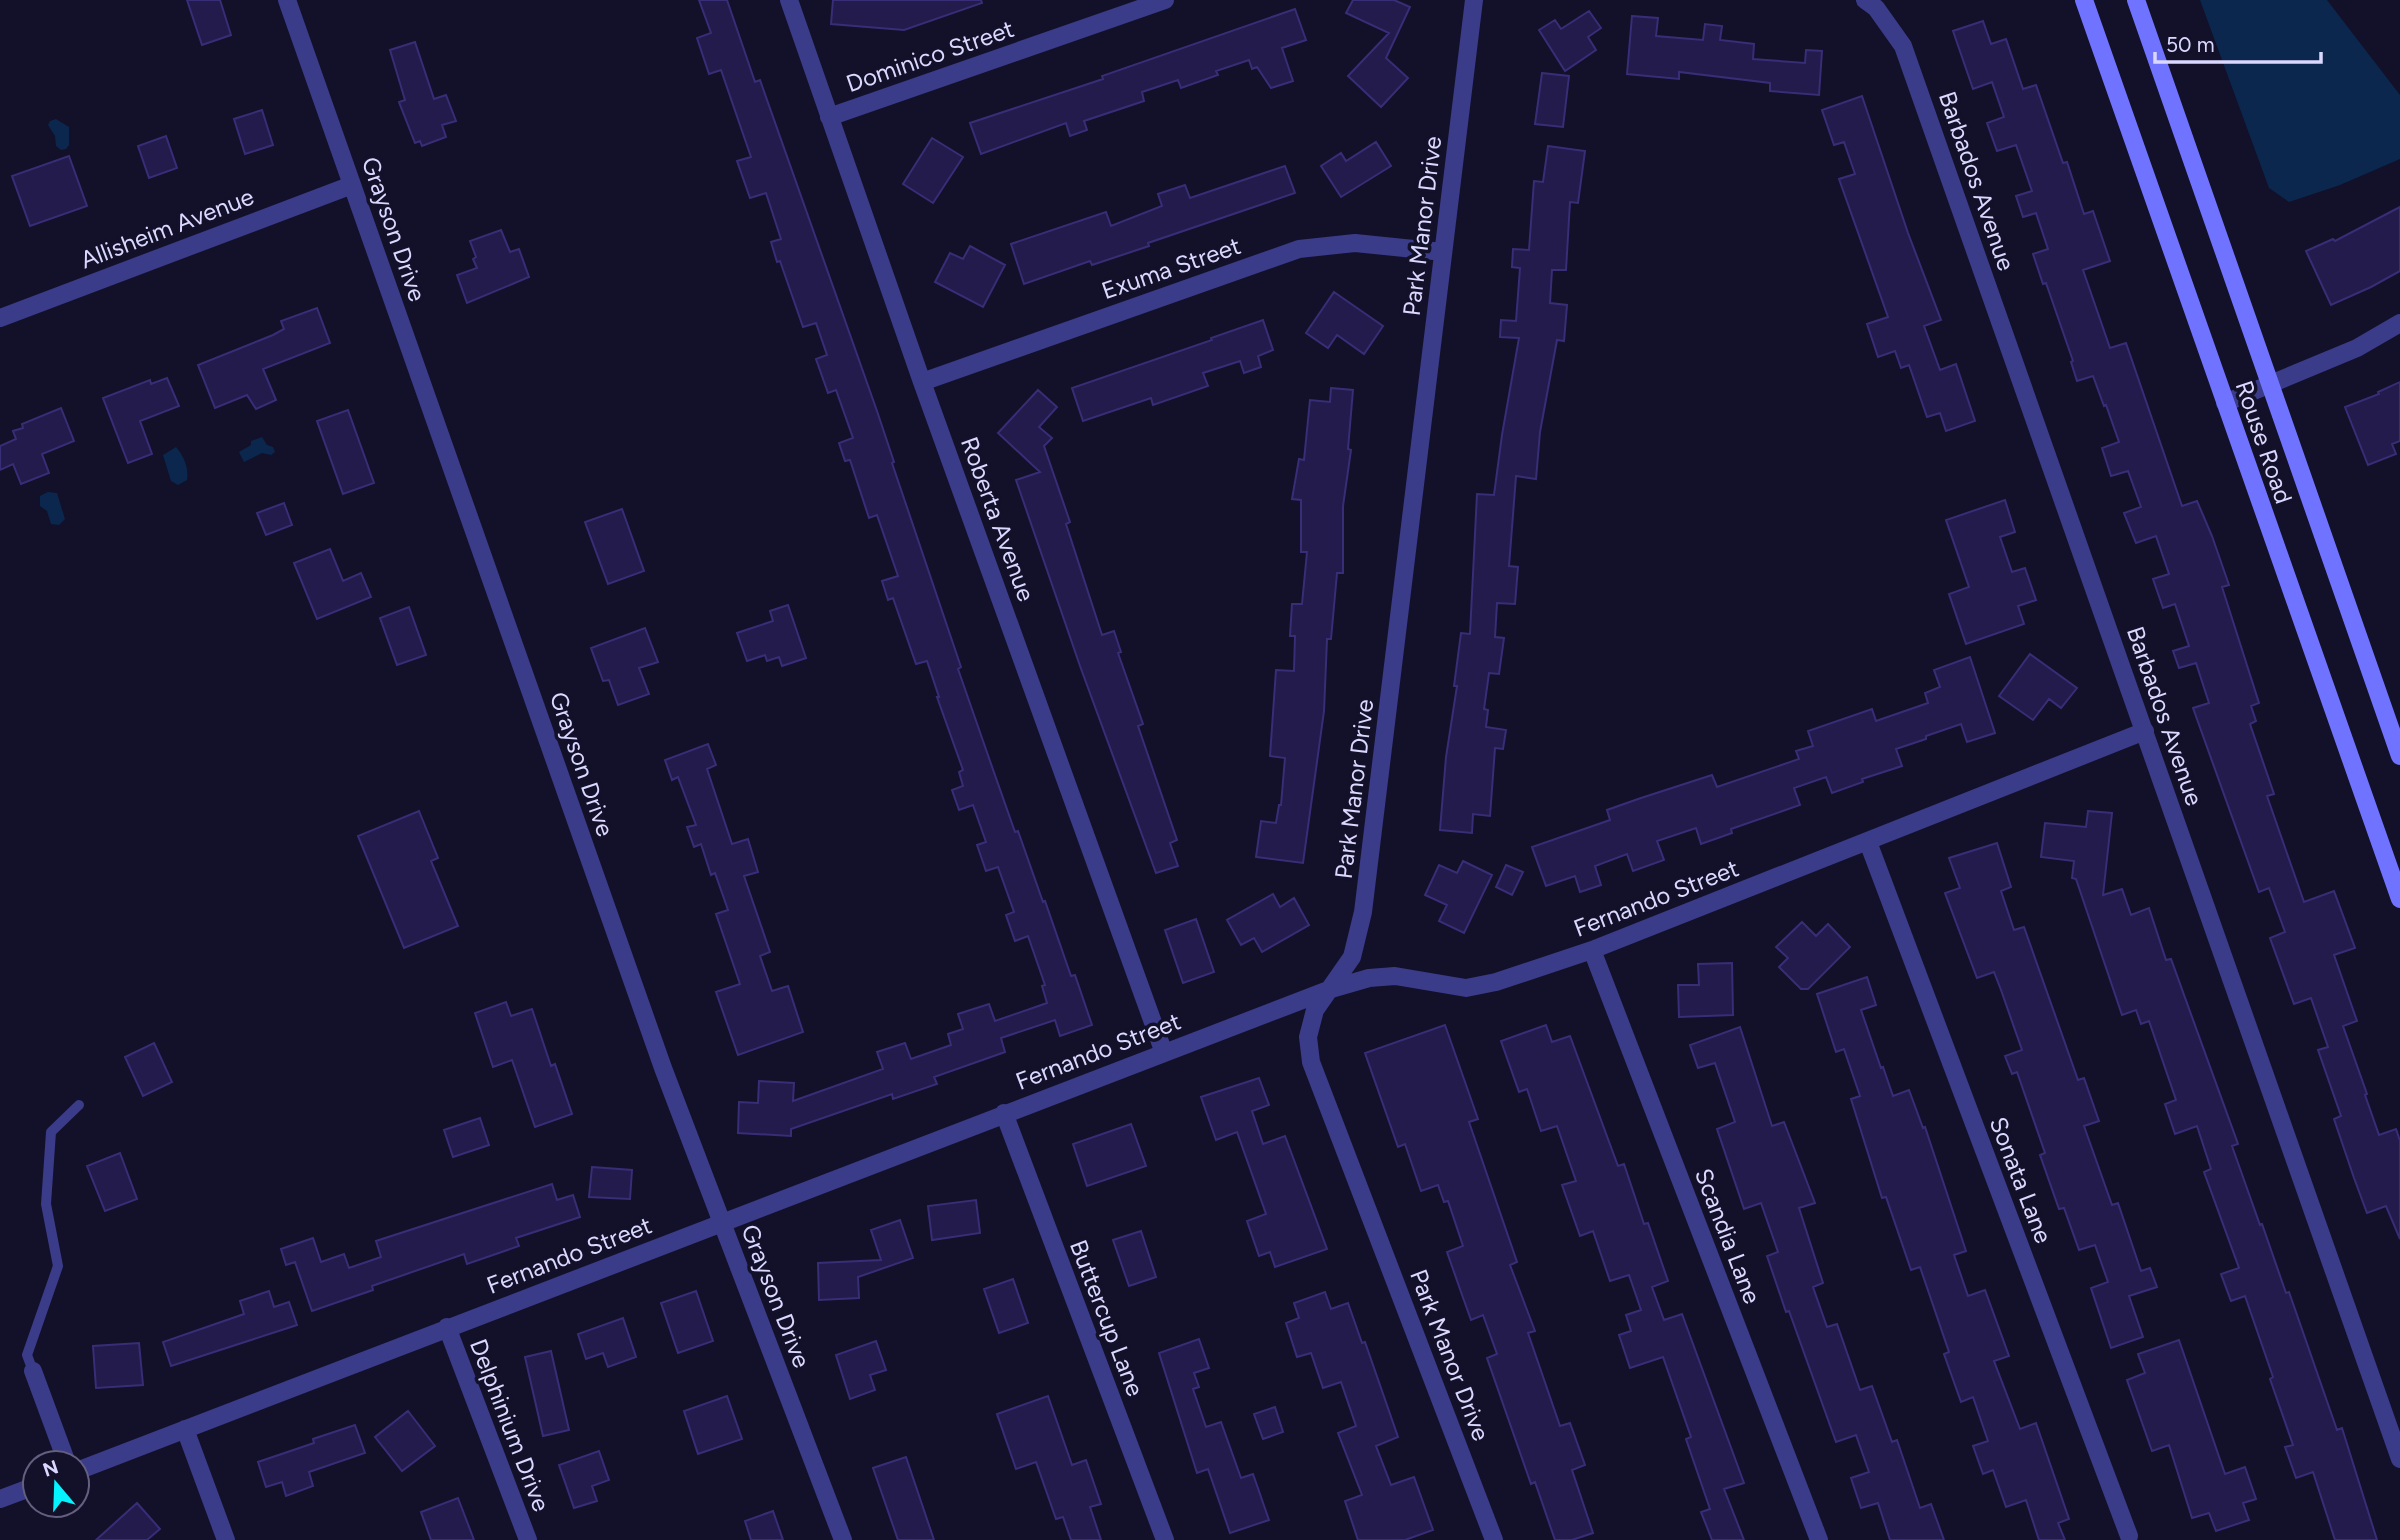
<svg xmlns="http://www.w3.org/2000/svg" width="2400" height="1540" font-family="Figtree,sans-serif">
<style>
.water{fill:#0b274d}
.building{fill:#221b4b;stroke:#382d77;stroke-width:2}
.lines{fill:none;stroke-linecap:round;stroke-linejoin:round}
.lane{stroke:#3a3b89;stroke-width:10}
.street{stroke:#3a3b89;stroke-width:18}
.secondary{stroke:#6f73ff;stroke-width:18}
.labels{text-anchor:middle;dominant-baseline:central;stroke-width:7;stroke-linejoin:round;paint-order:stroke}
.street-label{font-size:24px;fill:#dad8ff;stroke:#131029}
</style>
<rect width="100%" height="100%" fill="#131029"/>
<path class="water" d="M2200,0H2327L2400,95V159L2340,185L2289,202L2269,188Z
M56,119L69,127V145L66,149L61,150L56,146L55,136L48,125L50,121Z
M262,437L267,445L273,447L275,452L271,455L262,453L244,462L239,452L251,445V441Z
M176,447C184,456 189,468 187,480L178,485L171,481L163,455Z
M48,492L57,493L65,519L59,525L51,524L47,511L40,506V496Z"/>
<path class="building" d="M187,0H220L231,35L202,45Z
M699,0H727L755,82L760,80L877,411L894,462L892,463L961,667L958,669L990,761L1015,832L1018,831L1043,902L1045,901L1071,976L1075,975L1092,1025L1060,1036L1055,1020L1001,1038L1005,1052L934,1077L937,1084L893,1099L892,1094L791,1129V1136L738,1133L739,1102L758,1103L759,1081L794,1083L793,1101L883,1069L877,1052L905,1043L911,1059L951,1045L948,1034L963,1029L958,1014L989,1004L995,1021L1047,1003L1042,986L1045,985L1028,936L1015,941L1006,915L1014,912L998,867L986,871L977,845L986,842L973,805L959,810L952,790L963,786L959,772L963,770L937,697H939L927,661L916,664L893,598L888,600L882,581L898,576L877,515L869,518L850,460L845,461L839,443L853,438L836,390L828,393L816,359L827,355L816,323L803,327L780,261L777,262L771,242L781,239L766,193L750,198L737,161L751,157L721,70L709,74L697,38L711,33Z
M833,0H981L982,3L904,30L831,24Z
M1353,0H1394L1410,7L1386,58L1408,78L1381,107L1348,76L1389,33L1346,13Z
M1295,9L1306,40L1282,48L1293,81L1271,88L1257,67L1252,69L1249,60L1216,71L1218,75L1181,88L1178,80L1142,92L1144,101L1084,121L1087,130L1070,136L1066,123L981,154L970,123L1103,79L1102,76Z
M1589,11L1601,28L1588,37L1596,50L1565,71L1539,30L1555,20L1561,29Z
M1632,16L1658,18L1656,36L1703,40L1705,24L1722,26L1720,40L1754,44L1753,59L1805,63L1806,50L1822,51L1819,95L1770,91V83L1679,72V79L1627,74Z
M1983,21L1991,44L2006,39L2023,89L2036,85L2063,163L2067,162L2084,214L2093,211L2110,261L2083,270L2110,348L2126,343L2182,506L2197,501L2212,536L2229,585L2222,587L2259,703L2251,706L2256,721L2250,724L2274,794L2267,796L2304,902L2334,891L2355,948L2334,955L2357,1021L2343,1026L2367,1094L2365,1095L2379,1135L2396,1129L2400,1141V1239L2386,1206L2367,1213L2354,1178L2334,1119L2341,1116L2318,1050L2328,1047L2311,998L2294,1004L2270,938L2285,932L2269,888L2259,892L2193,708L2209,703L2196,663L2179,668L2173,651L2189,646L2175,604L2163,608L2153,579L2169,574L2156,536L2136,543L2124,513L2141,507L2128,471L2111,476L2102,448L2119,442L2106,405L2104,406L2093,376L2077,381L2071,362L2073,361L2046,283L2043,284L2033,254L2048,249L2036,213L2023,217L2016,196L2032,191L2016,145L1997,151L1987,123L2004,117L1992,82L1973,89L1953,31Z
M415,42L434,99L446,95L456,121L442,125L446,137L422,146L420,141L415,143L399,102L405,100L390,50Z
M1542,73L1569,76L1563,127L1535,124Z
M1862,96L1908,233L1941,320L1924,326L1940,370L1956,364L1975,421L1946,431L1940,413L1927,417L1909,365L1901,368L1895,351L1878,357L1867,324L1888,317L1839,179L1855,174L1844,142L1834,145L1822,110Z
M262,110L273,145L245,154L234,119Z
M166,136L177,168L149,178L138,146Z
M932,138L963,157L933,203L903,184Z
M1376,142L1391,166L1341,197L1321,166L1341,153L1346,161Z
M1548,146L1585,151L1578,203L1570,202L1566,270H1552L1550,303L1567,305L1564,341L1557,340L1540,432L1536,479L1516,476L1509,566L1518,567L1515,604L1497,603L1495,637L1504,638L1499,674L1489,673L1484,709L1488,710L1486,727L1506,730L1503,749L1495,748L1490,816L1473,814L1472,833L1440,830L1446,757L1457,686H1454L1461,633L1470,634L1477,494L1494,495L1502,435L1519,338L1500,337L1501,320L1516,321L1520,268L1512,267L1513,249L1529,250L1534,181L1543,182Z
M69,156L87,206L30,226L12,176Z
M1285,166L1295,193L1148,243L1149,246L1092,265L1090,261L1024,284L1011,244L1106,212L1111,226L1162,206L1158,194L1185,185L1190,198Z
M2400,207V271L2371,287L2331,305L2306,251L2333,239L2335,241Z
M501,230L510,252L519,249L529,277L467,303L457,275L477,268L473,259L476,257L470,241Z
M970,246L1005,265L983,307L935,282L950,253L963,259Z
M1334,292L1383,326L1364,354L1337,335L1328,348L1306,333Z
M317,308L330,343L263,369L276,400L256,409L247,395L215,408L198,365L273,335L284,329L281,321Z
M1263,320L1273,350L1258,356L1261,367L1244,373L1240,361L1203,373L1208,386L1153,405L1151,398L1083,421L1072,388L1212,340L1211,338Z
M167,378L179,406L140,421L152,454L128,463L103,398L150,380L151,384Z
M2400,382V441L2392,444L2396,454L2368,465L2345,407L2379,394L2378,392Z
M1331,388L1353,390L1348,449L1351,450L1343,506V573H1337L1331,639H1327L1324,711L1303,863L1256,857L1261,821L1276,823L1279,805H1281L1285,758L1270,756L1276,670L1294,671L1295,636H1290L1292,604H1302L1307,552H1301V500L1292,499L1299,459L1304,460L1310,400L1330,402Z
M1038,390L1057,407L1039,427L1052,438L1044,446L1070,522L1066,524L1102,635L1114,631L1121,652L1118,653L1143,724L1138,726L1177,840L1170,843L1178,866L1156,873L1080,666L1016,480L1040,472L998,433Z
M61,408L74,441L42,454L49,473L21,484L13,464L0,470V446L16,439L13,431L23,428L22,424Z
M348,410L374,483L343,494L317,421Z
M2005,500L2015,532L2000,537L2012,572L2025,568L2036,600L2018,606L2024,624L1966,644L1949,594L1969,587L1946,520Z
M284,503L292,525L266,535L257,513Z
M622,509L644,571L608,584L585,522Z
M330,549L343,581L361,573L371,597L317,619L294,563Z
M788,605L806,658L782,666L779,657L767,661L765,655L747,661L737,633L773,621L770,611Z
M409,607L426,655L397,665L380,618Z
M645,628L658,662L639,668L649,694L618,705L609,680L603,681L591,648Z
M2030,654L2077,688L2061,708L2049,699L2033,720L1999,696Z
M1970,657L1995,733L1967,742L1961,724L1926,736V739L1896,749L1902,766L1862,779L1863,782L1832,793L1826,777L1794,788L1800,805L1731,829L1732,833L1701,844L1696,828L1657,841L1664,860L1633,871L1627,854L1595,866L1601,885L1580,892L1575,876L1546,886L1532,847L1610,820L1607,810L1641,798L1712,775L1717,787L1799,759L1796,751L1813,746L1808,731L1872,709L1876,721L1928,703L1925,693L1940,687L1934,670Z
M708,744L716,765L707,769L732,844L748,839L758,872L744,876L770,952L760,956L772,991L788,986L803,1032L738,1055L716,992L740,984L716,914L728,910L715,873L711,875L701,844L694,847L687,827L696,825L678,777L672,780L665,760Z
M419,811L438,858L431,861L458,926L404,948L358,836Z
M2088,811L2112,813L2103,895L2122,889L2131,915L2149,908L2166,960L2171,959L2238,1144L2232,1146L2260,1225L2262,1224L2286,1293L2289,1292L2337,1430L2342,1428L2377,1540H2335L2313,1472L2296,1478L2285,1447L2293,1445L2270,1379L2273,1377L2245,1296L2231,1301L2221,1274L2239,1268L2204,1172L2211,1169L2197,1126L2175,1134L2165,1104L2176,1100L2149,1021L2141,1024L2136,1010L2122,1015L2076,879L2072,878L2074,861L2041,857L2045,823L2086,827Z
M1997,843L2011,887L2001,891L2014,930L2024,927L2078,1080L2084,1078L2099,1121L2084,1126L2112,1205L2118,1203L2141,1271L2150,1268L2157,1287L2129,1296L2143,1337L2111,1348L2091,1288L2108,1282L2095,1245L2079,1250L2064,1208L2059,1209L2040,1155L2045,1153L2017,1072L2012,1074L2005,1056L2022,1050L2001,990L1994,972L1977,978L1945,893L1960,888L1949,858Z
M1463,861L1492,875L1464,933L1439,921L1447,905L1425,895L1439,865L1457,873Z
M1506,865L1523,872L1512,895L1496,887Z
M1273,894L1280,907L1294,898L1309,925L1262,952L1254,938L1241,945L1227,920Z
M1196,919L1214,972L1183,983L1165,930Z
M1802,922L1816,936L1828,924L1850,947L1808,989H1801L1779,967L1788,958L1776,947Z
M1732,963L1733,1015L1679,1017L1678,985H1699L1698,964Z
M1867,977L1876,1005L1861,1010L1881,1068L1883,1067L1893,1096L1909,1090L1923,1128L1925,1127L1966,1251L1954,1255L1968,1296L1985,1290L2009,1356L1994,1361L2020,1429L2036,1423L2069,1519L2058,1523L2065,1540H2039L2026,1500L2006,1507L1993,1470L1983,1474L1973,1446L1988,1441L1973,1397L1961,1402L1944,1354L1949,1352L1920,1267L1911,1270L1886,1197L1882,1198L1851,1099L1860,1096L1844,1049L1836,1052L1817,994Z
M506,1002L511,1016L532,1009L551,1066L555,1064L572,1114L535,1127L512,1060L493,1067L475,1013Z
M1445,1025L1478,1119L1469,1122L1517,1262L1510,1265L1535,1331L1528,1333L1560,1426L1570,1423L1585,1465L1572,1470L1593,1533L1572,1540H1555L1535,1482L1531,1484L1487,1358L1497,1354L1483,1315L1471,1320L1461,1292L1447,1252L1463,1246L1448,1201L1444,1202L1438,1185L1421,1191L1405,1144L1398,1147L1365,1053Z
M1546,1025L1552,1042L1570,1036L1618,1166L1624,1164L1644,1224L1648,1223L1668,1281L1652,1287L1664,1320L1682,1314L1744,1483L1724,1489L1744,1540H1712L1701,1512L1710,1509L1686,1439L1691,1437L1663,1357L1630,1368L1619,1335L1631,1331L1626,1315L1641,1310L1629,1275L1610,1281L1593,1231L1580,1236L1562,1185L1576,1181L1557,1126L1541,1131L1527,1089L1519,1092L1501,1041Z
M1740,1027L1772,1126L1784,1122L1815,1203L1799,1208L1823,1283L1813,1287L1827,1327L1837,1324L1860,1390L1872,1386L1892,1442L1897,1440L1920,1508L1931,1504L1944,1540H1890L1878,1503L1861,1508L1851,1478L1869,1472L1856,1435L1836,1442L1789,1311L1786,1312L1767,1256L1778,1252L1761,1203L1744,1209L1717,1129L1735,1122L1715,1063L1698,1068L1690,1045Z
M154,1043L172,1082L143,1096L125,1057Z
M1259,1078L1269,1105L1252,1111L1263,1144L1285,1136L1327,1249L1275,1267L1270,1252L1259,1256L1247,1221L1266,1214L1237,1132L1216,1140L1201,1097Z
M480,1118L489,1145L453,1157L444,1130Z
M1131,1124L1146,1166L1087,1186L1073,1144Z
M120,1153L137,1199L105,1211L87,1166Z
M592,1167L632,1170L630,1199L589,1197Z
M552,1184L557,1200L573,1195L580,1217L516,1238L519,1246L467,1264L464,1254L372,1286L373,1290L312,1311L295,1262L286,1265L281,1249L313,1238L321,1262L344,1254L349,1268L381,1257L376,1241Z
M976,1200L980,1233L932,1240L928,1206Z
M900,1220L913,1258L858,1277L859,1298L819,1300L818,1263L881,1260L871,1230Z
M1141,1231L1156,1277L1129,1286L1113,1240Z
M1013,1279L1028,1323L999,1333L984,1289Z
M269,1291L274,1307L289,1302L297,1325L171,1366L163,1342L244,1314L240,1301Z
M696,1291L713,1341L678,1353L661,1303Z
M1325,1292L1331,1309L1348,1303L1362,1343L1365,1342L1398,1437L1376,1446L1391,1485L1414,1477L1433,1530L1405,1540H1358L1345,1501L1362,1495L1338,1433L1356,1426L1341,1382L1323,1388L1311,1353L1297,1357L1286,1323L1299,1318L1294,1303Z
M623,1318L636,1357L608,1367L603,1353L586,1359L578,1334Z
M1199,1339L1209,1368L1194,1373L1199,1387L1193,1389L1206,1427L1221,1422L1241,1478L1253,1474L1269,1520L1230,1533L1208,1469L1197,1473L1159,1353Z
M2179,1340L2225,1474L2245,1467L2256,1499L2243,1503L2249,1520L2216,1531L2209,1513L2192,1518L2169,1445L2152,1451L2127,1380L2145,1373L2138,1354Z
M876,1341L886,1370L870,1375L875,1390L850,1399L836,1355Z
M139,1343L143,1385L96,1388L93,1346Z
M551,1351L569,1430L543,1436L525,1357Z
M727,1396L742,1439L698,1454L684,1411Z
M1048,1396L1072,1465L1086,1460L1101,1504L1090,1507L1101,1540H1071L1063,1517L1056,1519L1036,1462L1016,1469L997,1414Z
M1275,1407L1283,1432L1263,1439L1254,1414Z
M408,1411L435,1446L402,1471L375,1437Z
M355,1425L365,1453L309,1472L313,1486L286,1496L282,1482L266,1487L258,1462L314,1443L313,1439Z
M599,1451L609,1480L592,1486L597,1501L574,1508L559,1465Z
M906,1457L934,1540H898L873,1468Z
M458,1498L474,1540H431L421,1512Z
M137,1503L160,1529L147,1540H96Z
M773,1511L783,1540H751L745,1521Z"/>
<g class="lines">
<path class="lane" d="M33,1371L27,1355L58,1266L46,1204L51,1132L79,1105"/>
<path class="street" d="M287,0L663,1068L843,1540
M789,0L922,382L1164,1053
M1474,0L1363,912L1352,957L1315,1010L1308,1037L1311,1062L1494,1540
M1865,0L1876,8L1903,46L2400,1459
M829,117L1165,0
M0,318L352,185
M922,382L1299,249L1355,243L1443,252
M2225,403L2357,348L2400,323
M1868,842L2129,1536
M1592,950L1819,1540
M1004,1113L1165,1540
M447,1327L528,1540
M33,1371L67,1463
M185,1429L226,1540
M77,1471L1331,989L1369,978L1395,976L1466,988L1496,982L1592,950L2145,731
M0,1499L35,1486"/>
<path class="secondary" d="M2084,0L2400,899
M2136,0L2400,756"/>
</g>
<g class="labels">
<g class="street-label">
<text transform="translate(930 56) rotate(-19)">Dominico Street</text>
<text transform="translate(1977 181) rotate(71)">Barbados Avenue</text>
<text transform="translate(1422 226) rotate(-83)">Park Manor Drive</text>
<text transform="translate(167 228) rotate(-21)">Allisheim Avenue</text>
<text transform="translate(394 229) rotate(71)">Grayson Drive</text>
<text transform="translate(1171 268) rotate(-19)">Exuma Street</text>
<text transform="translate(2264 442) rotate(71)">Rouse Road</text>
<text transform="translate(998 519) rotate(70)">Roberta Avenue</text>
<text transform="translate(2165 716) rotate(71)">Barbados Avenue</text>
<text transform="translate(582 764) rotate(71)">Grayson Drive</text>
<text transform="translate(1354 789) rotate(-83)">Park Manor Drive</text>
<text transform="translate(1656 898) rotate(-21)">Fernando Street</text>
<text transform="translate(1098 1051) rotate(-21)">Fernando Street</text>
<text transform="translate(2021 1180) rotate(69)">Sonata Lane</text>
<text transform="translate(1728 1236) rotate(69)">Scandia Lane</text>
<text transform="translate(569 1255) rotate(-21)">Fernando Street</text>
<text transform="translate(776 1296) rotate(69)">Grayson Drive</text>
<text transform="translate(1107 1318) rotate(69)">Buttercup Lane</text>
<text transform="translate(1450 1355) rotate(69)">Park Manor Drive</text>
<text transform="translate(510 1425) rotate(69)">Delphinium Drive</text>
</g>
</g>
<g transform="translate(56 1484) rotate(341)"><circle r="33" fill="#131029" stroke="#63607f" stroke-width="2"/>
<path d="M0-5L12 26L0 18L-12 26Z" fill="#04f3ff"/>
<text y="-10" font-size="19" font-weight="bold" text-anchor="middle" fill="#dad8ff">N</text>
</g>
<path d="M2155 52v10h166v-10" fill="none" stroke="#dad8ff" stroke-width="3.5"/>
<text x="2166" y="52" font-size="21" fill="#dad8ff" stroke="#131029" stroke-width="5" paint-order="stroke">50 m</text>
</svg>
